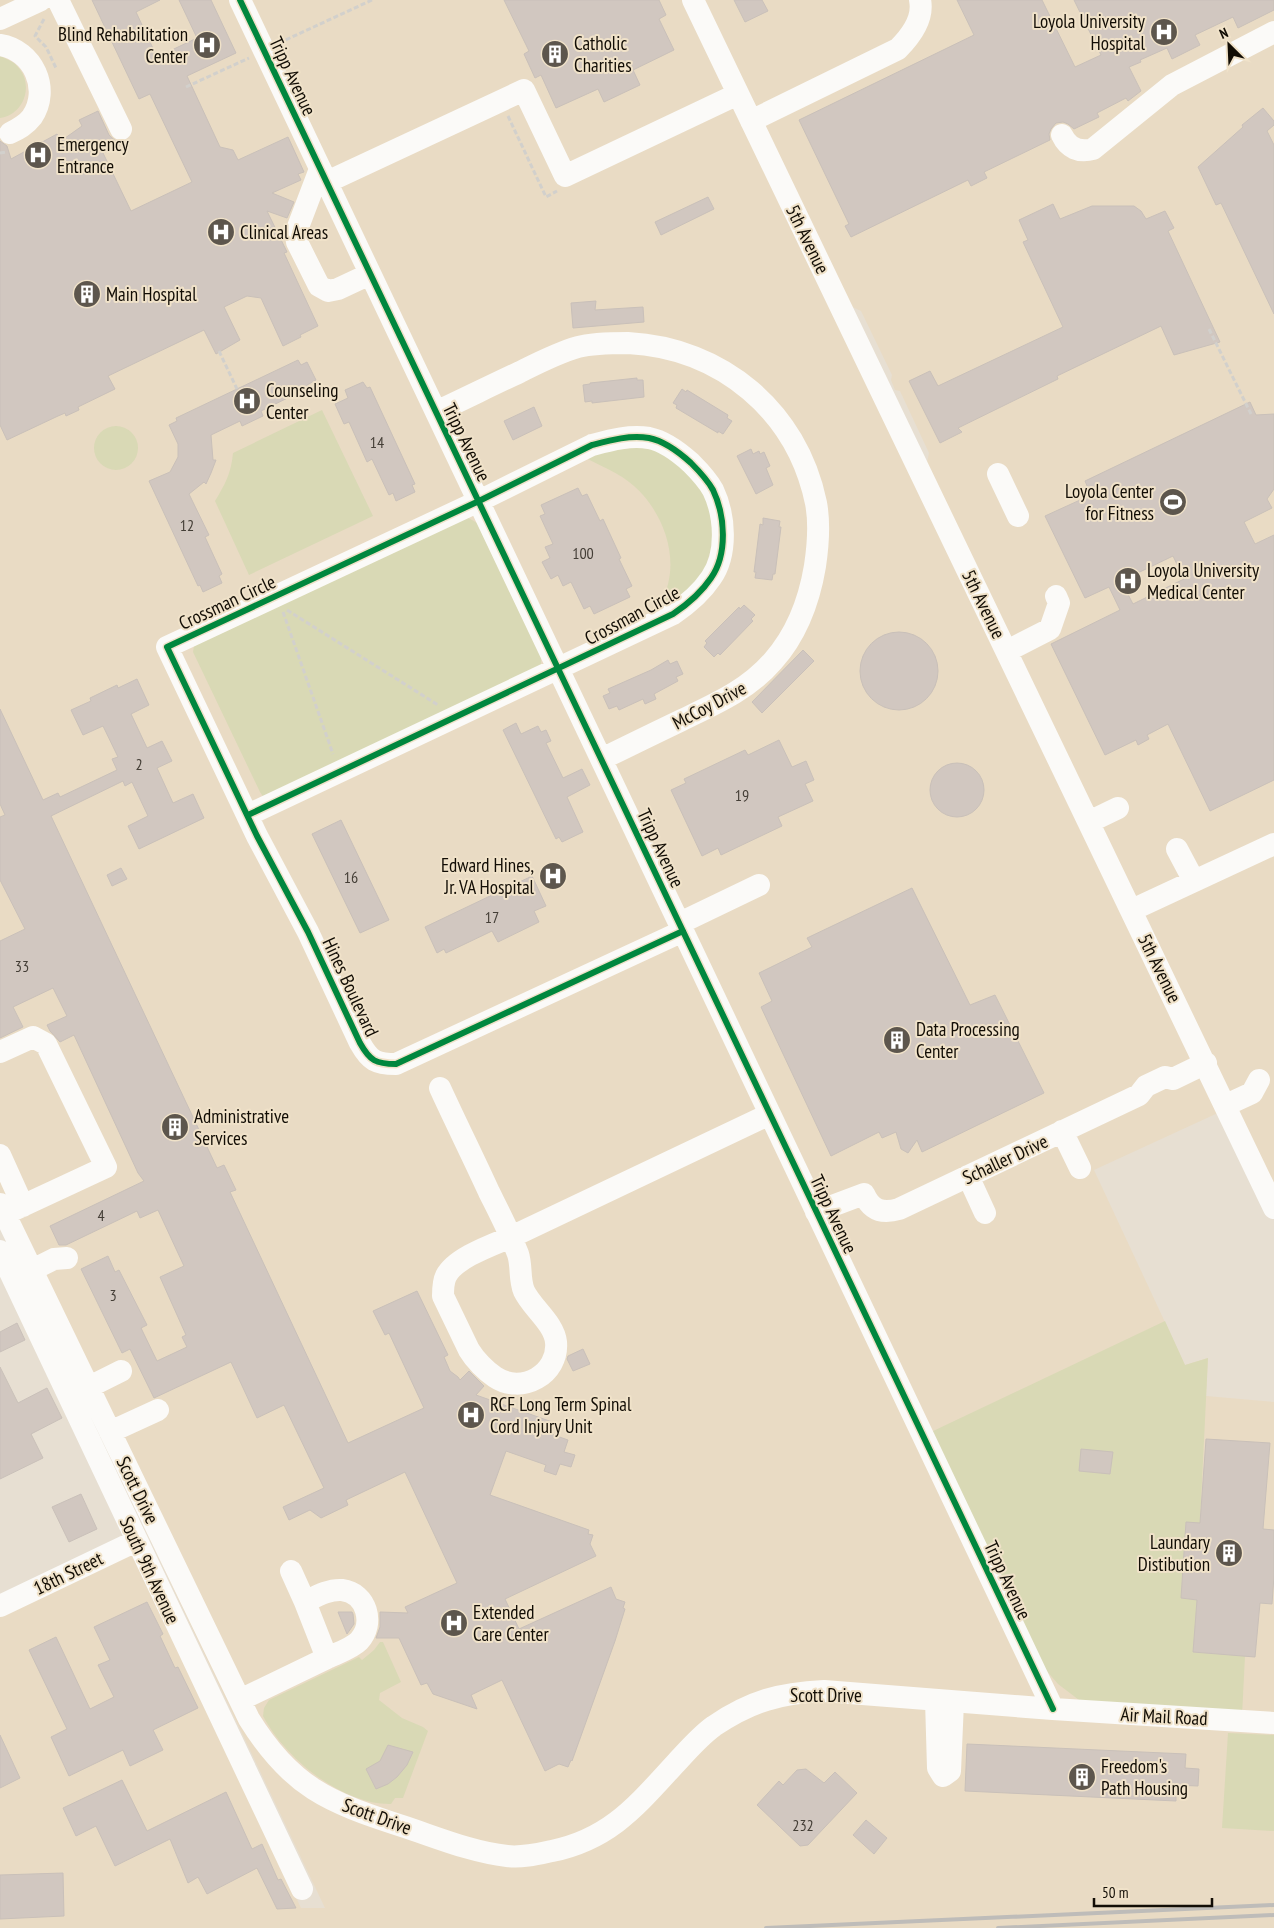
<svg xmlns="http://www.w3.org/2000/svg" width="1274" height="1928" font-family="'PT Sans Narrow',sans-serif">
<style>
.built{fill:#e9dbc4}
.green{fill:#d9d9b5}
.building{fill:#d1c7c0;stroke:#c9c0b9;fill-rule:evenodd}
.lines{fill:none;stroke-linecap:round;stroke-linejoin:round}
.path{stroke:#d2d0cc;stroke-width:3;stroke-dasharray:5 2.5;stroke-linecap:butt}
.minor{stroke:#fbfaf8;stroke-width:22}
.rail{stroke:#bebcb9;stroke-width:4}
.cycleway-casing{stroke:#f0e2c9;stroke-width:9}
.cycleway{stroke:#00873e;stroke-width:6}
.labels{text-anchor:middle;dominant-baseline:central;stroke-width:4;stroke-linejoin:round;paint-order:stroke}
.number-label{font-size:16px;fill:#443e36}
.poi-label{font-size:19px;fill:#120d05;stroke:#f0e2c9;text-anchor:start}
.street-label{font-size:19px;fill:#120d05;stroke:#f0e2c9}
</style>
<rect width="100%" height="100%" fill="#e7dfd2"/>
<path class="built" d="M0,0H684L1220,1112L1094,1170L1185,1365L1208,1358L1206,1396L1274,1402V1928H0V1616L133,1552L301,1908H325L0,1224Z
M701,0H1274V1187L926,467L929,453L900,391L895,390L891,380L892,375L861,311L848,305Z"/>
<path class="green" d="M0,56C6,59 13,61 17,66C35,84 24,115 0,118Z
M322,410L373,516L249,575L215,501C225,484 231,474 233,453Z
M94 448a22 22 0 1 1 44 0a22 22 0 1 1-44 0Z
M647,446L671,454L707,496L714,519L712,546L704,572L687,594L665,610L658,609C660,601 666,593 668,584C677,549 660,509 634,486C620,473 600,466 584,457L585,454Z
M467,517L477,523L541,657V665L264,798L260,792L193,652L194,646Z
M1165,1321L1185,1365L1208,1358L1200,1523H1186L1181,1598L1197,1600L1193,1652L1245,1656L1242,1716L1079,1700L1058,1684L1045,1669L931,1432Z
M380,1642H383L401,1682L380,1693L379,1700L402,1718L423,1727L428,1731L403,1798H395L391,1804C342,1805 285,1758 263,1716L264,1708L269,1700L359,1657L362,1660L374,1650Z
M1228,1733L1274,1735V1831L1222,1828Z"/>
<path class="building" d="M92,0H160L136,12L157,57L197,38L179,0H211L236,53L187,76L220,147L233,150L238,160L288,137L304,172L298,174L301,180L272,193L294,202L287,218L267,211L287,252L284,253L318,326L300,335L301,337L283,346L261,298L247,296L224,307L240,340L216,354L204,330L108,376L115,389L78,407L79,410L66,416L65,413L58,416L7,440L0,425V141L7,146L11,159L57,134L61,141L82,126L79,120L98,111L109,135L120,145L103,153L131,211L192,182L150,94L139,99Z
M504,0H659L666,15L659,19L674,50L633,70L640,85L604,102L598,89L556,108L541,75L535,78L524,54L529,51Z
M734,0H762L768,11L745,22Z
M957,0H1042L1075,67L1101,55L1074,0H1274V10L1238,28L1233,17L1195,35L1200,45L1172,59L1167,48L1140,60L1141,62L1129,67L1141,91L1128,101L1126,98L1097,113L1099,117L1074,129L1068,124L1063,122L1056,123L1051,129L1049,134L1050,140L984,172L987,178L971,186L968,180L851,237L845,226L849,224L799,120L974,35Z
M1263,108L1274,121V125L1267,131L1274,145V314L1221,203L1216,205L1198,167L1243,127L1242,125Z
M708,197L714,209L661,235L655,222Z
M1053,204L1060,219L1092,206H1134L1141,211L1146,219L1165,211L1174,228L1168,231L1220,342L1174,355L1161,326L1057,376L1058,379L958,428L962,432L940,443L909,381L930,371L938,386L1063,327L1023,242L1028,240L1019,220Z
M596,301L595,310L643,307L644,322L573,328L571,303Z
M298,360L301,365L307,362L316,380L307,385L308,388L261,411L263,416L242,426L240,421L211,435L213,460H216L211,473L206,484L204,482L189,494L209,535L205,537L222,574L219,576L222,583L203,592L200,585L198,586L149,481L170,472L178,457V444L169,425L177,421L176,418Z
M637,378V380H643L644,397L592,403V401L585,402L583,385L590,384V383Z
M363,382L367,388L370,387L415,484L412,485L415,492L396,501L393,493L389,495L372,459L367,462L349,422L344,424L335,404L348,398L345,390Z
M682,389L686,392L687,390L728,415L727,418L732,421L723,434L718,431V433L676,408L677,405L673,403Z
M1250,402L1256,415L1274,414V489L1267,499L1272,508L1244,522L1255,544L1274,535V780L1210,811L1168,724L1147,735L1149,739L1138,745L1136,740L1105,755L1051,644L1120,610L1109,587L1085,598L1045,516L1091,495L1085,481ZM1173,556L1184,579L1133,604L1121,581Z
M534,407L542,426L513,440L504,421Z
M751,449L753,454L759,451L760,454L764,452L770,466L766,468L773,485L756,494L737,456Z
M578,488L582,496L587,494L600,521L603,519L621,558L619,559L632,586L626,589L630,597L594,614L590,606L584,609L571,582L563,586L558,575L551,579L542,562L550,558L545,547L553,544L540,516L545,514L541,505Z
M763,518L780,521L779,527H781L775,574H773L772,580L755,578L756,572H754L760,524L763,525Z
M744,605L755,615L751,619L753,621L720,655L718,653L714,657L704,647L707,643L705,641L739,607L740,609Z
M860 671a39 39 0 1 1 78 0a39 39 0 1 1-78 0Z
M803,650L814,661L762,713L752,702Z
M668,660L670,664L677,661L683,674L676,677L678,681L654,694L656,699L645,704L643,699L619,710L617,706L609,709L603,696L610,693L608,689L651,670Z
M137,679L149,705L131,714L147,748L162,741L172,761L157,768L173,803L193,794L204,818L139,849L128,826L148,816L132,782L125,786L123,781L51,816L217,1168L224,1165L236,1190L230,1192L348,1443L424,1408L389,1333L385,1335L373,1311L417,1291L448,1355L444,1357L450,1371L458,1377L460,1380L469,1371L484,1386L476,1395L555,1423L551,1434L568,1440L564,1452L575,1455L571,1467L560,1464L556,1475L544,1471L546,1465L506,1451L490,1495L589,1530L588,1534L593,1535L590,1544L596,1556L505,1599L519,1629L611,1587L616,1599L625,1602L623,1608L625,1609L615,1641L572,1761L571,1760L568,1767L559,1764L545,1771L502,1680L471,1695L477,1709L433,1694L427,1683L421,1685L399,1638H376L380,1627V1612L408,1613L405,1607L457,1583L405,1472L346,1500L348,1505L321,1518L310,1510L289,1520L283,1507L324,1488L284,1405L257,1418L231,1362L154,1398L130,1349L122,1353L81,1269L108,1256L115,1272L119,1270L147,1325L141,1328L157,1361L187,1347L182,1337L186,1335L160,1277L184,1266L158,1210L140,1218L137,1211L66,1245H59L50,1226L144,1181L138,1173L74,1035L60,1042L50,1031L47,1025L67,1016L53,988L13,1007L23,1027L0,1038V941L25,929L0,880V817L5,815L0,804V709L43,800L58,793L60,797L117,770L112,759L118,757L103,726L83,735L71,710L91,701L90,698L117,685L118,688Z
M516,723L521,734L538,726L541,732L546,730L551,741L546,743L563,778L582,769L590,785L567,797L583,832L562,842L559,837L556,839L503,730Z
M779,740L792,767L806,761L814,780L805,784L813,801L778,817L782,826L721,855L718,848L702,856L671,790L686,783L684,779L745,750L748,755Z
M930 790a27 27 0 1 1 54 0a27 27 0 1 1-54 0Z
M341,820L389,920L360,933L312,834Z
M121,868L127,879L112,886L107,875Z
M532,876L546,906L534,911L539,922L498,942L492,931L446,953L444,949L437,953L425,927Z
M912,888L970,1005L995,995L1044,1093L922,1152L917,1140L908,1153L901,1149L896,1132L882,1138L879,1132L831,1156L761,1007L772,1001L759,973L812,947L807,938Z
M17,1323L25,1340L0,1352V1332Z
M583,1349L590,1364L573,1371L567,1359L568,1356Z
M0,1367L18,1403L47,1388L62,1418L31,1434L43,1458L0,1479Z
M1206,1439L1270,1443L1263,1529L1274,1530V1576L1272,1604L1260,1603L1255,1657L1193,1652L1197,1600L1181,1598L1186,1522L1200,1523Z
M1081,1449L1113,1452L1110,1474L1079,1471Z
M81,1494L97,1529L69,1542L52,1507Z
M147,1602L163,1634L160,1636L175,1668L178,1667L198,1708L153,1730L163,1750L130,1766L123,1750L69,1776L51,1737L67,1729L29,1650L56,1637L90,1709L114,1697L98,1665L110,1660L94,1627Z
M338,1612H352L353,1614L354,1624L347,1634Z
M0,1735L20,1778L0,1788Z
M967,1744L1186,1754L1185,1768L1199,1769L1198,1786L1176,1785V1801L965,1791Z
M388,1745L413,1752L407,1765L397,1777L388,1784L376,1789L366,1769L380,1761Z
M806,1769L824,1783L835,1772L857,1793L808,1845L800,1846L757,1805L779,1781L783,1785L797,1770Z
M122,1780L147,1831L226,1792L252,1849L262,1844L278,1880L281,1879L296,1908L277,1909L257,1868L207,1894L198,1877L188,1883L170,1839L115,1866L96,1826L76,1836L63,1808Z
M866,1820L887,1838L874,1854L853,1835Z
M63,1873L64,1916L0,1919V1875Z"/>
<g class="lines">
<path class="path" d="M44,19L35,36L46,47L56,68
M279,43L372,0
M186,87L249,58
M508,116L546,197L557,191
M0,153L7,152
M1209,329L1251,414
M219,351L237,389
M287,610L438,705
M283,612L333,754"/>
<path class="minor" d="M58,0L121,129
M240,0L1053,1709
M693,0L1274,1208
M0,19L41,0
M0,45C33,50 51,89 32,117C26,125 18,129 10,133
M751,121L898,49C911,36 924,19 920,0
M1062,135C1068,148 1079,153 1093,149L1172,85L1274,32
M320,169L298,227L296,235L297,242L319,286L328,291L338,289L370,274
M327,182L524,90L565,176L738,94
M436,412C464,399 492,385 520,372C538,363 557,353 578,347C593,343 612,343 628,343C722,348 797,411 816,503C820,524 818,546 815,566C809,602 797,634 773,661C748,690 715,704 682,720C655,733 628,746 602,759
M998,474L1018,516
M1007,651L1050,629L1059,603L1056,596
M248,815L673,614C688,604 701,593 711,578C728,554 725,515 713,490C707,479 699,471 691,463C680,453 664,441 649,438C629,435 611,440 592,445L479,501L167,647L257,836L308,932L360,1043C370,1061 376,1064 396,1064L683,931
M1089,822L1118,808
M1177,849L1194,881
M1132,910L1274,844
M680,923L759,885
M0,1052L33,1037L46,1044L106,1167L5,1214
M440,1088C456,1123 473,1157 489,1192C499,1212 510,1233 518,1254C522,1266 519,1279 524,1291C532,1308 554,1323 556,1342C559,1374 522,1395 495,1377C486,1371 475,1360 469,1350L443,1296C443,1289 443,1282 446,1276C455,1258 492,1245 511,1237L770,1114
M1226,1105L1252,1093L1259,1080
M1062,1131L1080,1168
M0,1155L23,1206
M968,1176L985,1213
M0,1204L249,1719C291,1787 328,1802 402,1826C436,1837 471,1852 507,1856C522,1858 538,1854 552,1851C611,1839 638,1804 676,1763C688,1750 700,1736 714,1726C751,1701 780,1693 824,1691L1053,1709L1274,1723
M816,1212L864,1194C871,1210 882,1214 899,1209L1139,1095L1146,1086L1165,1077L1173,1079L1206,1063
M0,1251L302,1889
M32,1270L54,1259L67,1258
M89,1387L121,1371
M110,1432L158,1410
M305,1602C317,1596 329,1589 342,1590C367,1593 375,1624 359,1641C351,1649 337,1653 327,1658
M0,1606L136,1541
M240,1700L327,1658L305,1602L291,1571
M936,1700L938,1768L943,1776L950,1771L953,1702"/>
<path class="rail" d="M766,1928L1274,1905
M998,1928L1274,1915"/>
<g class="cycleway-casing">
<path id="cycleway" d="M240,0L1053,1709
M248,815L673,614C688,604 701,593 711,578C728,554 725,515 713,490C707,479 699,471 691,463C680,453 664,441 649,438C629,435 611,440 592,445L479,501L167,647L257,836L308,932L360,1043C370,1061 376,1064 396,1064L683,931"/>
</g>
<use href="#cycleway" class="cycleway"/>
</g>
<defs>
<g id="hospital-disc" transform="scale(1.4375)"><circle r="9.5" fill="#5d564d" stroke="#f0e2c9"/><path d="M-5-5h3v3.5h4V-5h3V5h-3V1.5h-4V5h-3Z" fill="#fff"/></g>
<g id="building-disc" transform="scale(1.4375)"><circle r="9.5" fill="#5d564d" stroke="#f0e2c9"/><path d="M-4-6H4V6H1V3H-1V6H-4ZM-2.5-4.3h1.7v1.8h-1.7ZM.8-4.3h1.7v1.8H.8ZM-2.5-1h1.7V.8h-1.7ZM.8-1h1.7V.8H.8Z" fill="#fff"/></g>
<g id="stadium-disc" transform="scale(1.4375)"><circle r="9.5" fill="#5d564d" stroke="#f0e2c9"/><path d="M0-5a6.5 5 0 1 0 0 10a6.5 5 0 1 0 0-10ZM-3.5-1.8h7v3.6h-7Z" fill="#fff"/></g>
</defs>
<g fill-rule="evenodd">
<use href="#hospital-disc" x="1164" y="32"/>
<use href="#hospital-disc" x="207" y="45"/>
<use href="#building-disc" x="555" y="54"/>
<use href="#hospital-disc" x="38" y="155"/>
<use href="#hospital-disc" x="221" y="232"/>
<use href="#building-disc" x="87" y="294"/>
<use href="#hospital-disc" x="247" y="401"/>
<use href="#stadium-disc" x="1173" y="502"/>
<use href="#hospital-disc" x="1128" y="581"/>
<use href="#hospital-disc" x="553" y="876"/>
<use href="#building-disc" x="897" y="1040"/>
<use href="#building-disc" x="175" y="1127"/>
<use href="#hospital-disc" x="471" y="1415"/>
<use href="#building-disc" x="1229" y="1553"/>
<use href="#hospital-disc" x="454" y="1623"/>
<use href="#building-disc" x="1082" y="1777"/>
</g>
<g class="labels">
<g class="number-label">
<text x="377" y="442">14</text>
<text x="187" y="525">12</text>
<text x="583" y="553">100</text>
<text x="139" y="764">2</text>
<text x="742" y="795">19</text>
<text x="351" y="877">16</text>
<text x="492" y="917">17</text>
<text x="22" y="966">33</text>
<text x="101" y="1215">4</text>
<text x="113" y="1295">3</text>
<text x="803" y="1825">232</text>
</g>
<g class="poi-label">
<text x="1145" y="21" text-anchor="end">Loyola University<tspan x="1145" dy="22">Hospital</tspan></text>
<text x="188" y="34" text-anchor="end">Blind Rehabilitation<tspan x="188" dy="22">Center</tspan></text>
<text x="574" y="43">Catholic<tspan x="574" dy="22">Charities</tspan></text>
<text x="57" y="144">Emergency<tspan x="57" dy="22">Entrance</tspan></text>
<text x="240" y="232">Clinical Areas</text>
<text x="106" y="294">Main Hospital</text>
<text x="266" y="390">Counseling<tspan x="266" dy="22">Center</tspan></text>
<text x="1154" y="491" text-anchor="end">Loyola Center<tspan x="1154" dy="22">for Fitness</tspan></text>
<text x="1147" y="570">Loyola University<tspan x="1147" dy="22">Medical Center</tspan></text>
<text x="534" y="865" text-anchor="end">Edward Hines,<tspan x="534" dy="22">Jr. VA Hospital</tspan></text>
<text x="916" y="1029">Data Processing<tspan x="916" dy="22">Center</tspan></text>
<text x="194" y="1116">Administrative<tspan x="194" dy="22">Services</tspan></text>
<text x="490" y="1404">RCF Long Term Spinal<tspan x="490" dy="22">Cord Injury Unit</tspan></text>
<text x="1210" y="1542" text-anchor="end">Laundary<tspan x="1210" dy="22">Distibution</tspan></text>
<text x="473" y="1612">Extended<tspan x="473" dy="22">Care Center</tspan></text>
<text x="1101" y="1766">Freedom's<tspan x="1101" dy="22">Path Housing</tspan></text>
</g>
<g class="street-label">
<text transform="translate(293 76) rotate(65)">Tripp Avenue</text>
<text transform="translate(808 239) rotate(64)">5th Avenue</text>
<text transform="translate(467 442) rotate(64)">Tripp Avenue</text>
<text transform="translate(227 602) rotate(-25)">Crossman Circle</text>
<text transform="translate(984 604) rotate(64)">5th Avenue</text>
<text transform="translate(632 615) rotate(-28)">Crossman Circle</text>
<text transform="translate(709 705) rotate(-28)">McCoy Drive</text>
<text transform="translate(661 848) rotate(65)">Tripp Avenue</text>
<text transform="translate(1160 968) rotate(64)">5th Avenue</text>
<text transform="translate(351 987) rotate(65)">Hines Boulevard</text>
<text transform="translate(1005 1159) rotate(-25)">Schaller Drive</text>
<text transform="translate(834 1214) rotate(65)">Tripp Avenue</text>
<text transform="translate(138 1490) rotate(64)">Scott Drive</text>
<text transform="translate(150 1570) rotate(65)">South 9th Avenue</text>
<text transform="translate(68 1573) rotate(-26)">18th Street</text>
<text transform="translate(1008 1580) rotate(65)">Tripp Avenue</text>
<text x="826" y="1695">Scott Drive</text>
<text transform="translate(1164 1716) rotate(3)">Air Mail Road</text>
<text transform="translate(377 1816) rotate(20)">Scott Drive</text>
</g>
</g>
<g transform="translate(1229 45) rotate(336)" stroke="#f0e2c9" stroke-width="4" paint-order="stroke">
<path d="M0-4L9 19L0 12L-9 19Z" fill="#120d05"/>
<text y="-8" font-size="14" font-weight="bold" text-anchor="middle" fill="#120d05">N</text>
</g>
<path d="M1094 1898v8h118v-8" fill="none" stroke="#120d05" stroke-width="2.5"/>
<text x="1102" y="1898" font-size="15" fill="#120d05" stroke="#f0e2c9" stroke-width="4" paint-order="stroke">50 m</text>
</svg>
